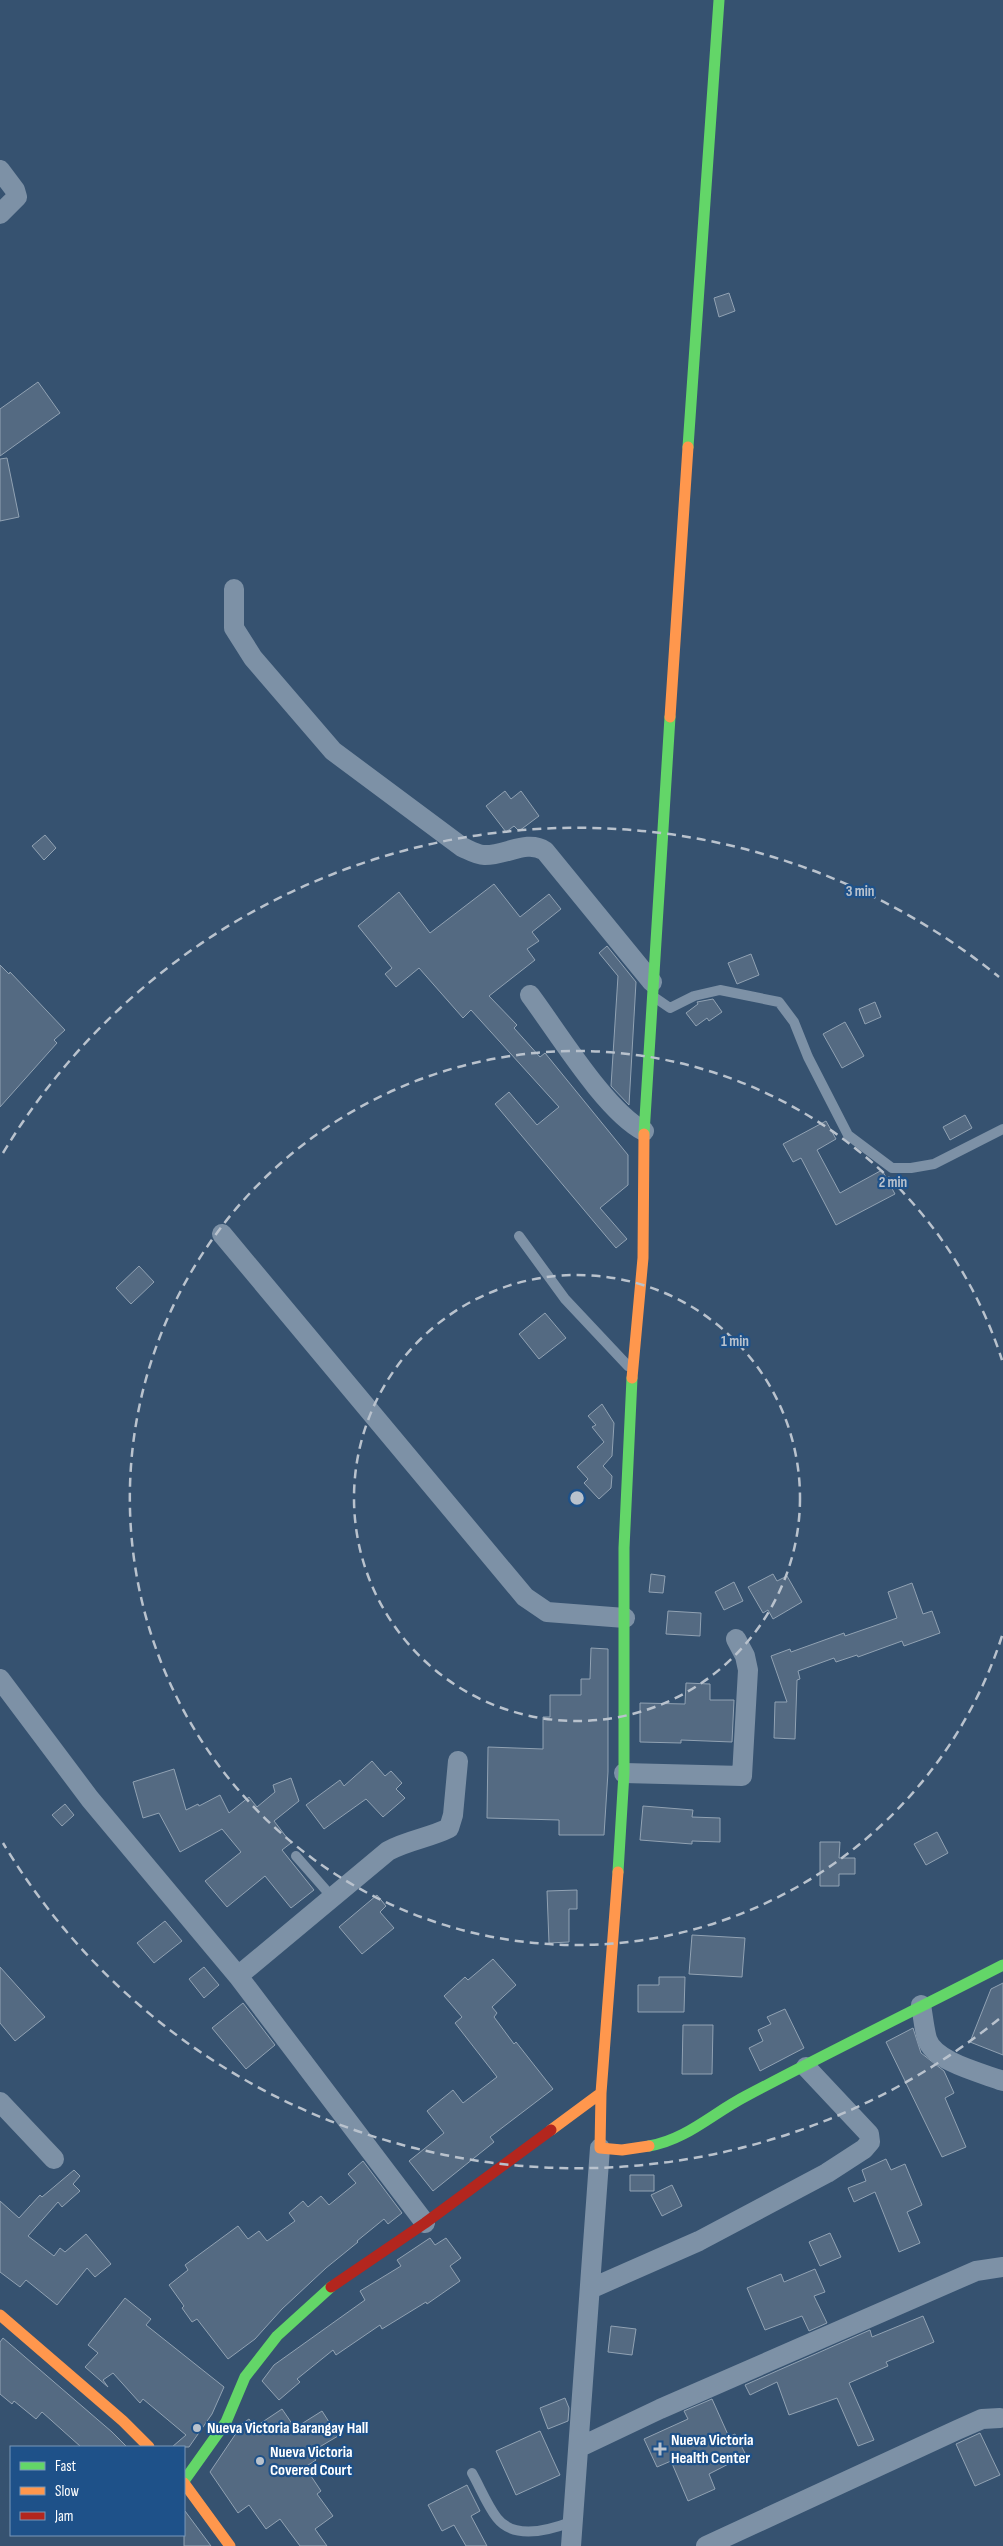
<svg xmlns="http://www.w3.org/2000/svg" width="1003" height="2546" font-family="'Sofia Sans Condensed',sans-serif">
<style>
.building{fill:#546a82;stroke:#91a2b3}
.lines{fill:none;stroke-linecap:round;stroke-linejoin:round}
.lane{stroke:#7d91a6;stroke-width:10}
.street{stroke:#7d91a6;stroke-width:20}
.fast{stroke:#63d668;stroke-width:11}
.slow{stroke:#ff974d;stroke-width:11}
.jam{stroke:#b3261e;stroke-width:11}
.ring{fill:none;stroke:#b9c2cd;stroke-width:2.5;stroke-dasharray:9 6}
.poi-dot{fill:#b9c2cd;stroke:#1e5189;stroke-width:2}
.labels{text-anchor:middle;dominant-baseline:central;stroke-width:4.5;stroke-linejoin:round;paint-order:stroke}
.poi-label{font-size:16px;font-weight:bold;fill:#fff;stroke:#1e5189;text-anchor:start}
.centre{fill:#b9c2cd;stroke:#1e5189;stroke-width:2.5}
.ring-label{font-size:15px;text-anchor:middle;font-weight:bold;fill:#b9c2cd;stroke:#1e5189;stroke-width:4.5;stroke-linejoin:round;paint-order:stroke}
</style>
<rect width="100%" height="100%" fill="#365270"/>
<path class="building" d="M729,293L735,311L719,317L714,298Z
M38,382L60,413L0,456V409Z
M7,458L19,517L0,521V459Z
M505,791L511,799L521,791L539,816L519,831L514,826L506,832L486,806Z
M45,835L56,848L44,860L32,846Z
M494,884L520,917L549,894L561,909L532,932L539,941L527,949L535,960L489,996L517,1025L514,1028L540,1057L545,1053L628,1155V1185L600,1208L627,1239L616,1248L495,1104L509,1092L537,1125L559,1107L471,1010L463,1018L419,968L396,987L385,974L392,968L358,926L399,892L430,933Z
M607,946L636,982L629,1105L611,1086L618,976L599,953Z
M751,954L759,975L737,984L728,963Z
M0,965L9,974L10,972L65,1030L54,1040L57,1043L0,1107Z
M713,999L722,1012L709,1021L707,1018L696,1026L686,1013L698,1004L697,1002Z
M875,1002L881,1017L865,1024L859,1009Z
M845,1022L864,1056L842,1068L823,1034Z
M965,1115L972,1128L950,1140L943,1127Z
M826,1121L836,1139L817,1150L840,1193L882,1170L895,1194L836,1225L801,1158L793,1162L783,1144Z
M139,1266L154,1282L131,1304L116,1288Z
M545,1313L566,1338L539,1359L519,1334Z
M602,1404L614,1423L612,1456L603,1466L612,1476L611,1488L599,1499L584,1483L588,1479L577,1467L604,1442L592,1427L596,1425L588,1416Z
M651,1574L665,1576L663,1593L649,1592Z
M773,1574L777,1581L787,1576L802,1602L773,1619L768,1610L763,1613L748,1587Z
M734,1582L743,1601L724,1610L715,1592Z
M912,1583L923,1614L932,1611L940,1633L904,1646L902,1641L858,1657L857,1655L836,1662L834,1658L798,1671L800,1679L797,1680L795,1739L774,1738L775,1702H787L771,1656L790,1649L791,1652L844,1633L845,1636L897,1618L888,1592Z
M668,1611L701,1613L700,1636L666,1634Z
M591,1648L608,1649V1772L604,1835H559V1820L487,1818L488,1747L543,1749V1717H550V1695H581V1679H590Z
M686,1683L710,1684V1700H734L732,1742L681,1740V1743L640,1742V1703L685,1704Z
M372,1761L385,1776L391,1771L402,1783L396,1789L405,1798L383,1817L366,1799L324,1829L306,1805L340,1780L344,1786Z
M174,1769L186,1810L198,1804L199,1806L220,1795L229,1813L249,1797L257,1807L275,1792L273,1785L291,1778L299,1801L274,1821L291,1843L282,1850L314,1890L291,1908L265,1876L227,1907L205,1881L241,1852L222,1829L180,1852L159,1813L143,1818L133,1782Z
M65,1804L74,1815L62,1826L52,1815Z
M643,1806L693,1810L692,1817L720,1818V1842L692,1841V1844L640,1840Z
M937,1832L948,1853L926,1865L914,1844Z
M820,1842H840L839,1858H855V1874H839V1886H820Z
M577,1890V1909H569V1942L549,1943L547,1891Z
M377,1895L386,1906L380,1912L394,1928L362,1954L339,1927Z
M165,1921L182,1941L154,1963L137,1943Z
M692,1935L745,1938L742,1977L689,1974Z
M493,1959L516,1985L492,2007L497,2013L494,2017L514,2044L516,2042L553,2089L490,2137L494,2142L433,2191L409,2161L444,2133L427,2111L453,2090L463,2103L497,2077L455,2023L462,2017L444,1996L465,1977L468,1980Z
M0,1967L45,2017L15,2041L0,2023Z
M204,1967L219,1985L204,1998L189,1979Z
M659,1977H685L684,2012H638V1985H659Z
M1003,1983V2055L970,2042L991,1989Z
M243,2003L275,2045L246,2069L212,2028Z
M785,2009L804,2048L760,2071L749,2048L763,2041L758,2030L771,2024L767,2017Z
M683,2025H713L712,2074H682Z
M913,2028L921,2053L944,2071L954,2093L945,2098L966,2147L942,2157L886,2042Z
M886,2159L891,2170L905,2164L922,2205L907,2212L920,2243L899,2252L875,2192L854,2202L848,2188L866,2181L862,2170Z
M363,2161L402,2213L388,2224L384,2219L357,2241L358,2242L326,2268L282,2309L255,2339L228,2359L197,2319L192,2322L182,2308L184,2306L169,2285L188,2270L185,2265L238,2226L248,2239L259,2231L267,2241L295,2221L289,2213L303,2201L308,2207L321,2196L329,2205L356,2183L348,2174Z
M74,2170L80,2176L73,2184L80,2191L62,2207L58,2202L28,2236L54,2256L60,2248L65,2252L86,2234L111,2264L95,2277L87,2268L57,2305L26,2280L20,2287L0,2272V2201L19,2218L40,2195L42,2197Z
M630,2175H654V2191H630Z
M672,2185L682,2206L662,2216L651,2195Z
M830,2233L841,2257L820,2266L809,2242Z
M430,2238L435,2245L446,2238L461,2258L450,2266L460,2281L427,2304L426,2302L382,2329L380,2325L336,2355L333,2350L297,2379L300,2382L279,2400L262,2381L274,2365L365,2300L360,2291L401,2266L397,2260Z
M815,2269L825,2292L814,2296L827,2323L809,2331L802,2316L765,2330L747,2288L781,2274L784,2282Z
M125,2298L151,2319L146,2325L224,2387L212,2414L189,2447H172L186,2435L143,2399L140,2403L113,2373L103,2380L108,2387L85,2367L98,2353L88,2345Z
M923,2316L934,2342L886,2362L888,2366L849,2383L874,2440L858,2446L837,2398L789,2415L777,2382L750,2395L745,2385L870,2330L872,2337Z
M611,2326L636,2329L632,2355L608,2352Z
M3,2338L112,2432L127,2447H81L42,2412L36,2419L14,2401L12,2404L0,2394V2342Z
M565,2398L569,2408L568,2421L548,2429L540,2408Z
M712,2399L729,2437L735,2434L746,2455L709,2474L715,2489L688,2501L671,2461L657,2467L644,2439L688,2419L684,2411Z
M282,2409L295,2428L322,2411L338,2436L311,2452L316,2460L305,2467L321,2491L317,2494L333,2516L315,2529L327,2546H300L280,2519L266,2529L249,2505L238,2513L210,2472L243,2423L249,2419L255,2427Z
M540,2431L560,2475L516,2495L496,2451Z
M980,2433L1000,2475L975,2486L956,2444Z
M467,2485L480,2511L471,2516L487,2546H466L454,2525L442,2531L428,2505Z
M184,2511H185L211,2546H184Z"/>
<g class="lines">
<path class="lane" d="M654,997L670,1008L694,996L720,990L779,1002L794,1022L808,1057L848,1135L892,1168H911L934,1164L1003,1129
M519,1236L565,1299L628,1366
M296,1856L332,1897
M472,2473C480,2487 487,2505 497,2518C514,2540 550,2530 571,2522"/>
<path class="street" d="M0,170L15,190L17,197L0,214
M234,589V628L253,658L333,751L462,847C469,850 477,855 484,855C505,856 527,839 545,851L652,982
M530,995C557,1031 606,1112 644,1131
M222,1234L525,1597L547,1612L625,1618
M0,1679L90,1799L238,1976L425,2223
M624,1773L742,1776L748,1670L745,1656L736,1639
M238,1976L388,1851C408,1840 429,1838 449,1828L453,1815L458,1761
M921,2005C923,2016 924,2028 927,2039C934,2062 982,2073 1003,2081
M0,2102L54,2159
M590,2289L699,2241L827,2173L864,2149L870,2142L869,2134L806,2067
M580,2447L660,2409L976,2271L1003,2267
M571,2546L600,2148
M706,2546L957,2430L982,2419L1000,2418"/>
<path class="fast" d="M688,447L719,0
M644,1134L670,717
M618,1872L624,1773V1548L632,1378
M649,2146C686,2140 713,2113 746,2096C831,2051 917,2009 1003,1965
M184,2481L226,2422L245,2377L277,2336L331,2287"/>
<path class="slow" d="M670,717L688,447
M632,1378L643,1258L644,1134
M618,1872L601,2093L600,2148L622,2150L649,2146
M551,2130L601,2093
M0,2315L123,2421L149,2447
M184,2483L230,2546"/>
<path class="jam" d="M331,2287L425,2223L551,2130"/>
</g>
<g class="ring">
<circle cx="577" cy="1498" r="223"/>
<path d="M1002 1636A447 447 0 1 1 1002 1360"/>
<path d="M999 2019A670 670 0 0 1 3 1843M3 1153A670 670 0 0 1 999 977"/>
</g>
<g class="poi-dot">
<circle cx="197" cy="2428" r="5"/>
<path d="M657.5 2441.5h5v5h5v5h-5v5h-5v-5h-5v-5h5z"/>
<circle cx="260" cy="2461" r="5"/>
</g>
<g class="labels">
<g class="poi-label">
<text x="207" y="2428">Nueva Victoria Barangay Hall</text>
<text x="671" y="2440">Nueva Victoria<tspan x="671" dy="18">Health Center</tspan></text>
<text x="270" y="2452">Nueva Victoria<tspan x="270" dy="18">Covered Court</tspan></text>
</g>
</g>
<circle cx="577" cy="1498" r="8" class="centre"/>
<g class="ring-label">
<text x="860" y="896">3 min</text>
<text x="893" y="1187">2 min</text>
<text x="735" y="1346">1 min</text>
</g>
<rect x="10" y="2446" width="175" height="90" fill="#1e5189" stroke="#7897b8"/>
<rect x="20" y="2462" width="25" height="8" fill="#63d668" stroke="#7897b8"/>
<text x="55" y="2471" font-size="15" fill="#ffffff">Fast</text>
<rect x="20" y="2487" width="25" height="8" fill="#ff974d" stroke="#7897b8"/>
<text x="55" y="2496" font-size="15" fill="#ffffff">Slow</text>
<rect x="20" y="2512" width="25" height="8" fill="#b3261e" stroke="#7897b8"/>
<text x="55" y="2521" font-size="15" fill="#ffffff">Jam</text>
</svg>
